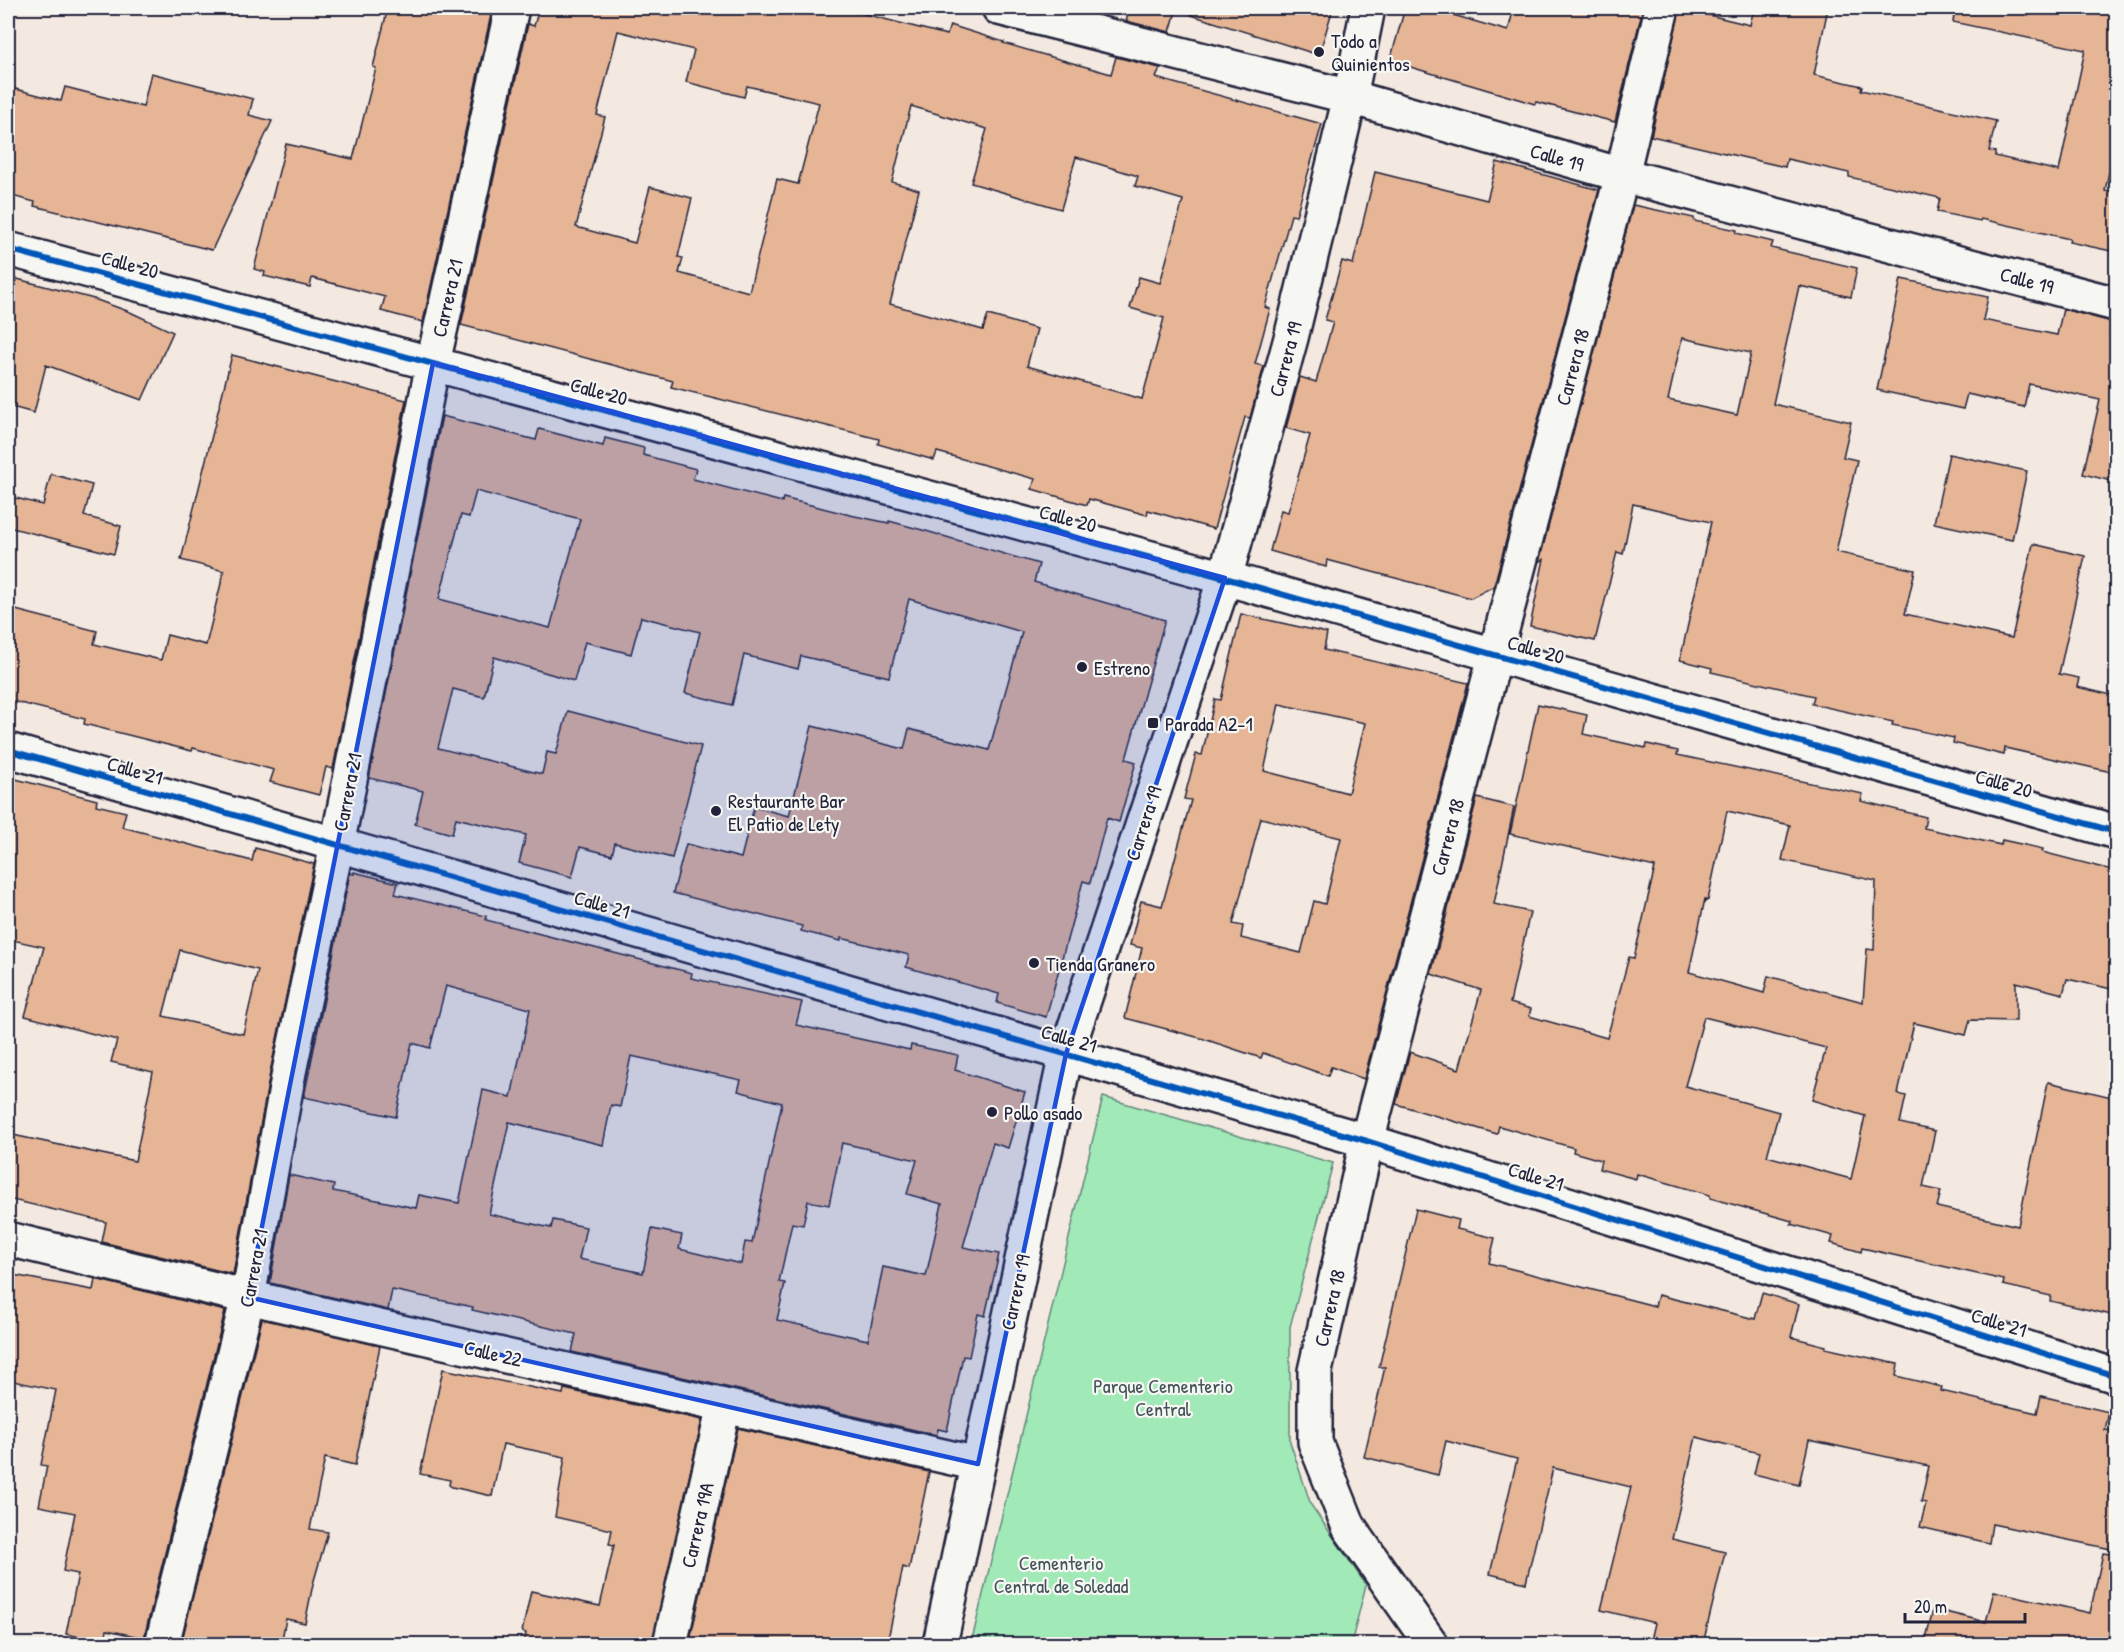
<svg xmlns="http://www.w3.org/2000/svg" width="2124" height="1652" font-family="'Patrick Hand',sans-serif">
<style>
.green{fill:#a1eab8;stroke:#62867a;stroke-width:1.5}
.building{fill:#e5b596;stroke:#22223b;stroke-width:1.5;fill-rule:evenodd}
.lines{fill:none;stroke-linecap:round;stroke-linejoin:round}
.street-casing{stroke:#22223b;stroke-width:38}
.secondary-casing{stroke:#22223b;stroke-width:38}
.street{stroke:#f6f6f2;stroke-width:33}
.secondary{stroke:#f6f6f2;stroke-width:33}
.cycleway-casing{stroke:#f6f6f2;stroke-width:10}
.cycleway{stroke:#0057b8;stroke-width:6}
.marked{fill:#1d4ed8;fill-opacity:0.2;stroke:#1d4ed8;stroke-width:4.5;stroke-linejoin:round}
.poi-dot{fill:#22223b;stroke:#f6f6f2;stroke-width:2}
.labels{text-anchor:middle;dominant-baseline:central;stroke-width:4.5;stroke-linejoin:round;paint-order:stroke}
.poi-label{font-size:20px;fill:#22223b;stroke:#f6f6f2;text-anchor:start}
.street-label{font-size:20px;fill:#22223b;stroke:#f6f6f2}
.park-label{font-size:20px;fill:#42545a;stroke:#f6f6f2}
</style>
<rect width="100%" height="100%" fill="#f3e9e0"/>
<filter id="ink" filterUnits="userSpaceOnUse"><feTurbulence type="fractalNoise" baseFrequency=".0167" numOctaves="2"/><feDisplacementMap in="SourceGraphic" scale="12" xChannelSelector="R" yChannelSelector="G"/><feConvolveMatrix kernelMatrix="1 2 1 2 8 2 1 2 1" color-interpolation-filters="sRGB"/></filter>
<g filter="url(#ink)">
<path class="green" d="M1103,1097L1333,1163L1290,1327V1442L1311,1505L1366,1585L1351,1644H971Z"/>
<path class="building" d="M388,8H463L491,15L423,322L381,311L385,297L312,278L310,287L264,276L265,272L254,269L286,144L353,159L376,68L373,67Z
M539,8H841L947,35L950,25L1004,42L1003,43L1111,74L1116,57L1160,68L1156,78L1322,124L1296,216L1291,215L1265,307L1270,309L1255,364L1264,366L1250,418L1245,417L1214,529L1148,510L1147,515L1089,499L1087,505L1032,489L1035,479L937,452L934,460L878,444L879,439L671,387L673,381L461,325L528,24L534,26ZM618,31L694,50L686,82L744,97L747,86L819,103L798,184L777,179L749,292L679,273L683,258L678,257L692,198L650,187L635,243L576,227L605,117L597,115ZM911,106L987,129L971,183L1061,209L1076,157L1138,176L1135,186L1183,200L1160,283L1139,277L1130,308L1164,318L1142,399L1027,366L1037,329L988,315L983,330L890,304L919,190L892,182Z
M1130,8H1177L1170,32L1126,21Z
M1192,8H1333L1319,55L1191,15Z
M1405,8H1429L1508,31L1514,8H1643L1615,122L1536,102L1535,104L1390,61Z
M1680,8L1750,25L1754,8H1828L1814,75L1862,86L1861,90L1996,121L1989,151L1995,152V156L2059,171L2085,50L1953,22L1955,8H2116V139L2105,191L2116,194V252L2069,242L2070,239L1981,219L1980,221L1937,212L1940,198L1849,177V173L1787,159L1785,167L1651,136Z
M151,73L253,99L249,115L272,121L212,250L34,206L35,202L8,195V87L61,101L65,87L143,107Z
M1497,162L1599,190L1494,586L1471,598L1327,560L1326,567L1270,551L1281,510L1288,512L1310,435L1286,428L1300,377L1316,382L1333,322L1325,320L1342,261L1353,264L1375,172L1487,200Z
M1633,205L1694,218V221L1737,230L1736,233L1773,242L1771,248L1857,268L1851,297L1799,286L1773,404L1851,422L1843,457L1857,460L1836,552L1915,570L1905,614L2012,638L2033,544L2085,556L2059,674L2079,678L2077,687L2116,696V773L2005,748L2004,755L1953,743L1954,738L1892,725L1893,722L1812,704L1814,696L1711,672L1712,668L1680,660L1711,522L1633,504L1623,554L1617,552L1595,641L1530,626L1544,559L1539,562ZM1682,338L1751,353L1737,415L1668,400Z
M8,279L16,282L17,279L94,299L130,312L173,332L142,400L46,365L34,413L8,406Z
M1901,279L1988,297L1983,320L2057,335L2063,309L2112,322L2109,335L2116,337V482L2083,474L2100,400L2029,384L2024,407L1967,394L1963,409L1877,390Z
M232,355L406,400L333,769L326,767L319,795L270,782L274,770L193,748L192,751L84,724L85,719L8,700V608L97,631L94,644L161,660L167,635L206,645L224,571L181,560Z
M442,416L536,440L539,429L603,446L605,438L644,448L643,455L696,469L693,479L782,502L783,498L850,515L889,523V521L926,531L1039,564L1034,582L1165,620L1126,759L1136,762L1119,822L1107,818L1090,883L1083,881L1046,1017L997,1003L999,994L906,967L909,955L841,938V941L801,931L802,926L673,893L686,844L741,858L754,807L789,816L812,726L904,749L909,729L989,750L1022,632L909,599L889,677L801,656L798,669L744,655L732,705L685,693L700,632L641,617L631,654L585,642L574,681L494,657L484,697L453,689L438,748L542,774L547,752L556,754L568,711L701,746L672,858L615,843L612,855L580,847L572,877L519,863L526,835L456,818L452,834L415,824L423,791L369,778ZM476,491L580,519L550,628L439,599L461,515L469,517Z
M1949,454L2027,471L2012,540L1934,523Z
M51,474L92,485L84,516L121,526L114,554L8,527V496L43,505Z
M1241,614L1327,633L1324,650L1468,683L1364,1079L1331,1067L1328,1076L1263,1053L1261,1058L1204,1039L1125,1018L1142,948L1130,945L1141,901L1162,906L1191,800L1184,799L1196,754L1202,755L1215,699L1221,700ZM1279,704L1365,723L1348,793L1264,771ZM1261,818L1341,838L1325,904L1314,901L1301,953L1241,938L1243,926L1233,924Z
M1538,704L1587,715L1583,734L1646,748L1647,744L1678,751L1677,755L1863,794L1861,801L1926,817L1924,828L2001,845L2002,840L2043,849L2042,852L2116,871V990L2067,979L2063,994L2016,982V1021L1970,1020L1966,1035L1914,1023L1898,1094L1906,1096L1900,1123L1935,1131L1923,1187L1941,1191L1937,1207L2018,1226L2048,1082L2116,1098V1316L2050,1301L2051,1296L2003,1285L2004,1280L1862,1248L1861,1252L1831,1243L1833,1236L1791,1224L1792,1221L1710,1198V1195L1637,1174L1636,1179L1599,1169L1601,1160L1573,1152L1574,1148L1499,1126L1497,1134L1396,1104L1410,1052L1459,1069L1481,990L1431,974L1477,798L1514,807L1494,904L1530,912L1510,1003L1531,1009L1529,1016L1607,1038L1629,957L1634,958L1655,867L1510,834ZM1727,811L1790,825L1782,860L1876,881L1874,950L1867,949L1863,1002L1768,976L1764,993L1689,972L1705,899L1708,900ZM1704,1017L1826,1048L1812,1100L1865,1116L1851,1179L1767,1156L1779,1112L1685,1086Z
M8,777L97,800L96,805L126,812L122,827L252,861L255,848L314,864L271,1068L233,1274L102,1242L106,1222L8,1199V1134L135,1161L153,1072L111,1062L117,1040L25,1016L44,947L8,939ZM180,950L258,970L243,1034L163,1016Z
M354,872L398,883L395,894L486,916V920L692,973L691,978L802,1002L796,1025L910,1050L911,1045L958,1055L955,1070L1025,1092L1008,1148L993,1143L963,1247L999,1254L985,1316L978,1314L969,1357L963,1356L947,1431L938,1429L937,1435L572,1352L576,1334L472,1310L473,1307L392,1290L388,1310L270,1283L289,1175L334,1185L333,1191L416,1208L419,1195L459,1203L483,1090L511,1097L530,1009L446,986L430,1048L412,1043L396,1117L304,1097L350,873L354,874ZM631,1056L741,1080L738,1091L782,1103L752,1243L745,1242L741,1264L679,1249L682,1235L652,1229L643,1273L579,1259L586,1227L553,1220L551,1228L489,1214L509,1122L603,1145L611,1105L620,1107ZM842,1143L917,1160L907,1194L942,1204L926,1276L883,1267L868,1340L777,1320L785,1283L779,1282L792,1223L803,1225L808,1201L829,1205Z
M1416,1209L1459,1220L1457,1229L1495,1238L1489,1263L1655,1306L1658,1295L1755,1319L1762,1293L1799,1304L1791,1337L1826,1346L1825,1348L1898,1364L1896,1376L1942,1387L1941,1391L2037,1413L2041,1396L2109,1412L2105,1430L2116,1431V1550L1992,1524L1989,1543L1920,1527L1926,1503L1921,1502L1929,1466L1809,1440L1799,1485L1754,1474L1759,1453L1696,1437L1672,1539L1725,1552L1703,1644H1650L1655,1623L1601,1610L1631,1487L1553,1468L1526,1583L1490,1574L1517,1459L1446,1441L1438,1475L1364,1457L1385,1367H1379Z
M8,1274L93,1290L95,1279L225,1311L144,1638L107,1630L105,1642L66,1634L78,1574L63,1571L75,1513L39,1506L47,1466L41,1465L56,1390L8,1380Z
M262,1319L380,1346L355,1465L325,1458L310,1529L328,1532L313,1584L305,1623L286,1619L281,1644H181Z
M443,1369L563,1394L564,1389L702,1420L652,1644H524L526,1633L522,1632L531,1591L600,1606L614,1545L609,1544L612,1530L555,1517L565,1457L503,1444L492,1496L452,1487L449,1485L450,1480L420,1474Z
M738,1428L929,1472L909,1569L903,1567L887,1644H689Z
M2103,1553L2116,1555V1644H1925L1933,1609L1986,1622L1994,1591L2090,1613Z"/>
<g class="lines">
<g class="street-casing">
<path id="street" d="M999,8L1350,97L1622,175L2116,304
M8,249L1225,578L2116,832
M8,750L1066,1054
M8,1239L248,1297L978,1464
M162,1644L248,1297L289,1072L337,845L433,363L512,8
M670,1644L724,1406
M1431,1644L1349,1527L1315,1442V1371L1367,1141L1622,175L1662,8"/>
</g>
<g class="secondary-casing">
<path id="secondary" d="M1066,1054L1367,1141L2116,1376
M940,1644L1066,1054L1225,578L1291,338L1350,97L1368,8"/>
</g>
<use href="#street" class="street"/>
<use href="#secondary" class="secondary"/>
<g class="cycleway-casing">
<path id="cycleway" d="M8,249L1225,578L2116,832
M8,750L1367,1141L2116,1376"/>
</g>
<use href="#cycleway" class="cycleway"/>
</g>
</g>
<path class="marked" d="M433,363L1225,578L1066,1054L978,1464L248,1297Z"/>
<g class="poi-dot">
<circle cx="1319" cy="52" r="6"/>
<circle cx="1082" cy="667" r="6"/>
<rect x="1147" y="717" width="12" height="12" rx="3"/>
<circle cx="716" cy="811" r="6"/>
<circle cx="1034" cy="963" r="6"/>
<circle cx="992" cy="1112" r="6"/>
</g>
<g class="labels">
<g class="poi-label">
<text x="1331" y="40">Todo a<tspan x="1331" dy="23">Quinientos</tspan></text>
<text x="1094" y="667">Estreno</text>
<text x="1165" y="723">Parada A2-1</text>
<text x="728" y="800">Restaurante Bar<tspan x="728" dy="23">El Patio de Lety</tspan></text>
<text x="1046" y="963">Tienda Granero</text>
<text x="1004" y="1112">Pollo asado</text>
</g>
<g class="street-label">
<text transform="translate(1557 157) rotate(16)">Calle 19</text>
<text transform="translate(130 264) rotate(15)">Calle 20</text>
<text transform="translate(2027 280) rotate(15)">Calle 19</text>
<text transform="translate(447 298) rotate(-77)">Carrera 21</text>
<text transform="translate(1285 359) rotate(-75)">Carrera 19</text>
<text transform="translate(1572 367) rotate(-75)">Carrera 18</text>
<text transform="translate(599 391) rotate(15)">Calle 20</text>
<text transform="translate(1068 518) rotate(15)">Calle 20</text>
<text transform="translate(1536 649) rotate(16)">Calle 20</text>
<text transform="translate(135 770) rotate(16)">Calle 21</text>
<text transform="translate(2004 783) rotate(16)">Calle 20</text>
<text transform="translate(347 792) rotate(-79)">Carrera 21</text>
<text transform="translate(1143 823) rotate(-72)">Carrera 19</text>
<text transform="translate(1447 837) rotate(-75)">Carrera 18</text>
<text transform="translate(602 904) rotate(16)">Calle 21</text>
<text transform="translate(1069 1038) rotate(16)">Calle 21</text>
<text transform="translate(1536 1176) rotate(17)">Calle 21</text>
<text transform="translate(253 1268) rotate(-79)">Carrera 21</text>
<text transform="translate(1015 1292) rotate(-78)">Carrera 19</text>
<text transform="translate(1329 1308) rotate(-77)">Carrera 18</text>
<text transform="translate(1999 1322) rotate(17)">Calle 21</text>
<text transform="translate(493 1353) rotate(13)">Calle 22</text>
<text transform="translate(697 1525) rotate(-77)">Carrera 19A</text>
</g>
<g class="park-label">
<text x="1163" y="1385">Parque Cementerio<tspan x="1163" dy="23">Central</tspan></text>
<text x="1061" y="1562">Cementerio<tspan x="1061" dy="23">Central de Soledad</tspan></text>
</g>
</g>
<rect width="2124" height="1652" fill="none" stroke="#f6f6f2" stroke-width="30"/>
<rect x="15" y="15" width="2094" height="1622" fill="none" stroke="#22223b" stroke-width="2" filter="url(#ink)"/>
<path d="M1905 1613v9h120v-9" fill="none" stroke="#22223b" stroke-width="3"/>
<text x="1914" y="1613" font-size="18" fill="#22223b" stroke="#f6f6f2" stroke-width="4.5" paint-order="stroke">20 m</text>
</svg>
